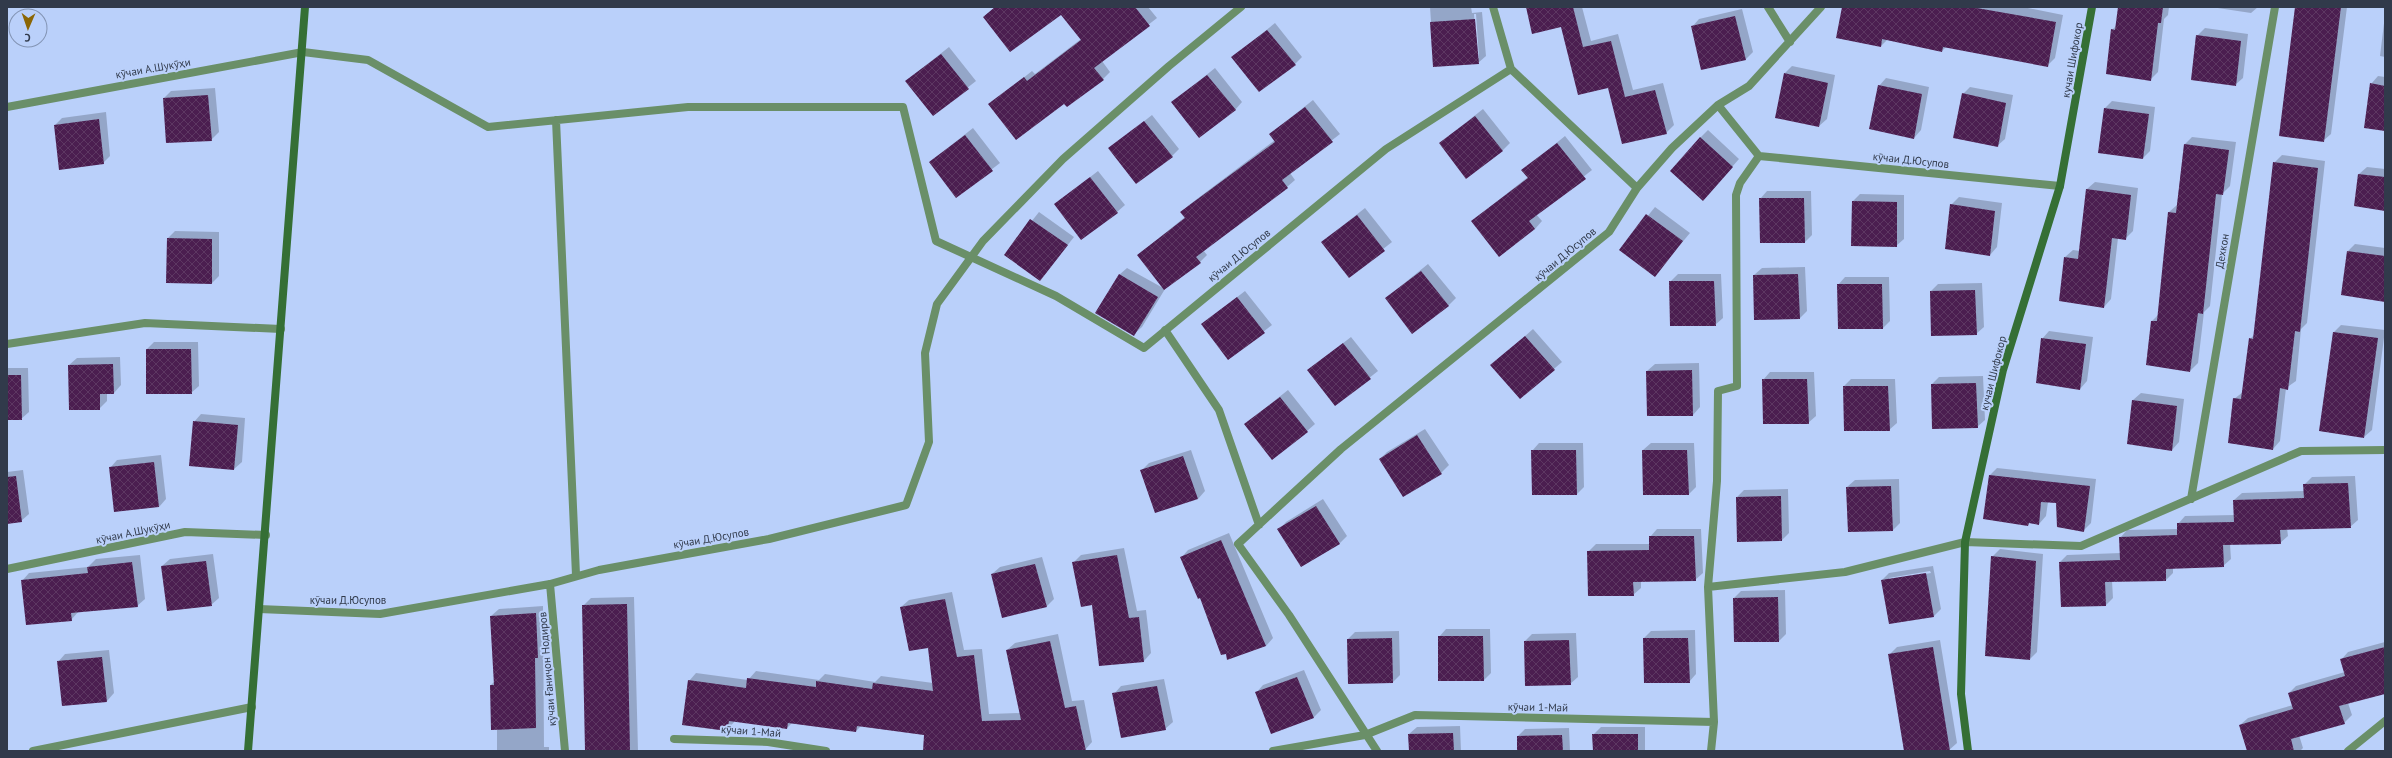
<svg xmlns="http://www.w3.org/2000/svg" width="2392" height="758" font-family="'PT Sans',sans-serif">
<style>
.shadow{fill:#0003;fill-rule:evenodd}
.building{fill:url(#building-cross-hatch)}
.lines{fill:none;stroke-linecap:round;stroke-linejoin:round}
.street{stroke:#6a8f68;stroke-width:8}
.secondary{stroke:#356f35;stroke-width:8}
.labels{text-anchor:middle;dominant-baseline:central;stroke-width:4;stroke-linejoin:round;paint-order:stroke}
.street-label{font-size:11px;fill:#313a4b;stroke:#bad0fa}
</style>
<defs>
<pattern id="building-cross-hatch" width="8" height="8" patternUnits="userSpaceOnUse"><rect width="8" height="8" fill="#4b1e50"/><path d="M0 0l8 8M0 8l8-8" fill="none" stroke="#5d3762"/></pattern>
</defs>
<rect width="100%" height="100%" fill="#bad0fa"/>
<path class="shadow" d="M995,7H1148L1157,18L1102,61L1110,72L1103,79L1065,103L989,105L1032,71L1035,74L1081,39L1061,13L984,17Z
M1430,7H1471L1472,13L1482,12L1486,56L1478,63L1434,66ZM1474,14H1476L1479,58H1477Z
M1527,7H1582L1591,41L1618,34L1633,90L1663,83L1674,125L1666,133L1609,87L1562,26Z
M1843,7H2023L2063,15L2055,58L2047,66L1946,47L1942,51L1887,40L1881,46Z
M2119,7H2169L2168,15L2164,19L2158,72L2150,80L2112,30L2116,26Z
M2211,7H2258L2251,13Z
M2298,7H2347L2331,134L2323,141Z
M1742,9L1753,52L1746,59L1692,27L1699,19Z
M2385,15V57L2380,56Z
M1275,23L1302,57L1295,64L1233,57Z
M2205,28L2248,34L2243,78L2235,85L2197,36Z
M949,47L976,81L933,115L906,81Z
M1792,66L1835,75L1827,119L1819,126L1784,74Z
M1215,68L1242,102L1235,110L1173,102Z
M2378,76L2385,77V130L2371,84Z
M1886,78L1929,87L1921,130L1914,138L1879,86Z
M1970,87L2013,95L2005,139L1997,146L1963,94Z
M215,88L219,132L211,140L164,98L171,91Z
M1313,100L1340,134L1290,173L1295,180L1287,187L1203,250L1207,255L1200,262L1138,255L1185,217L1182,212L1189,205L1275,140L1270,134Z
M2112,101L2155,107L2150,151L2143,158L2105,108Z
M1483,109L1510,143L1502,151L1440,143Z
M106,112L110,156L103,163L55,125L62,118Z
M1152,115L1179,149L1172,156L1110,148Z
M973,128L1000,163L957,196L930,162Z
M1708,130L1739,159L1703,200L1700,138Z
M1565,136L1592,170L1536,214L1542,221L1535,229L1472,221L1528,177L1523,170Z
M2192,137L2236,142L2230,186L2222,194L2210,306L2204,312L2198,363L2190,371L2147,364L2152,321L2159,314L2169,212L2177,205L2185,144Z
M2282,155L2325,161L2307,323L2301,329L2296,381L2286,388L2280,441L2273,449L2234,399L2243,392L2250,339L2255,334L2274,163Z
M2367,167L2385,169V210L2359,174Z
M1098,171L1125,205L1117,212L1055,204Z
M2095,182L2138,188L2133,231L2125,239L2118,238L2111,299L2104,307L2065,257L2073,250L2080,251L2087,189Z
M1767,191H1811L1812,235L1805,242H1761L1760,199Z
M1860,194L1904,195V239L1896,246L1852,245L1853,201Z
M1959,197L2002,203L1997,247L1990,255L1951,205Z
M1655,207L1690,233L1655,275L1621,249Z
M1365,208L1392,242L1349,276L1322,242Z
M1039,212L1074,237L1040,280L1005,255Z
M175,231L219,232V276L212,283L168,238Z
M2355,244L2385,248V301L2348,251Z
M1428,264L1456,298L1448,306L1386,298Z
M1805,267L1807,311L1800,318L1754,275L1762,268Z
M1127,268L1165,289L1142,327L1134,334L1119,275Z
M1678,274H1721L1723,318L1715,325L1670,282Z
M1845,277H1889L1890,321L1883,328L1838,285Z
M1982,283L1984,327L1976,334L1931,291L1938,284Z
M1245,291L1272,325L1229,358L1202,324Z
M2341,325L2385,330L2372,430L2364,437L2321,431L2334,332Z
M1533,329L1562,362L1520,398L1492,365Z
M2049,331L2093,337L2087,381L2080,389L2042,339Z
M1351,337L1378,371L1335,405L1308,370Z
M154,342H198L199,386L191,393L147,349Z
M120,357L121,385L114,393H107V401L99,409L69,365L77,358Z
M1699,363L1700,407L1693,415L1647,371L1655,364Z
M7,368H28L29,412L21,419H7Z
M1770,372H1814L1816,416L1808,423L1763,380Z
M1983,376L1985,420L1977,427L1932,384L1939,377Z
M1851,379H1895L1897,423L1889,430L1844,386Z
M1288,390L1315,424L1307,431L1245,424Z
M2141,393L2184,399L2179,442L2172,450L2133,400Z
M201,414L245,418L242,462L234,469L190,465L194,422Z
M1425,429L1449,465L1441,473L1403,496L1380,459L1387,452Z
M1539,443H1583L1584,487L1577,494L1532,451Z
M1651,443H1694L1696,487L1689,494L1643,450Z
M1191,450L1205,491L1198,499L1142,470L1149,463Z
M161,455L166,499L159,507L110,468L117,460Z
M1997,468L2096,479L2091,523L2084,530L2057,502H2048L2046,516L2039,524L2030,522L2028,525L1985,518L1990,475Z
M23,470L29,514L21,521L7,523V472Z
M2355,476L2358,520L2350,527L2287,528L2288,536L2280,543L2230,544L2231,559L2223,566L2173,568V573L2166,580L2112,581L2113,598L2106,605L2060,562L2067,555L2121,553L2120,538L2127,530L2178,529V524L2185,516L2235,515L2234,500L2242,493L2305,491L2304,485L2312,477Z
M1899,479L1900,523L1893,530L1848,531L1847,487L1855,480Z
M1788,489L1789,533L1782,540L1738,541L1737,497L1744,490Z
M1323,499L1347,536L1340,543L1302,566L1279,530L1286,522Z
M1657,529H1701L1703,573L1695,580L1641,581V588L1633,595L1588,552L1596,544H1650V537Z
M1229,533L1273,638L1266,646L1227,653L1181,558L1188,550Z
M1124,548L1137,611L1146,610L1151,653L1144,661L1100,665L1093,604L1073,563L1081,555Z
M2000,549L2043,554L2037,652L2030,659L1992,557Z
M213,554L219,598L211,605L162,566L170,559Z
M140,555L145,599L137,606L79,611L71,620L22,581L29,573L88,567L96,559Z
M1042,557L1054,599L1046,607L992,574L1000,567Z
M1933,566L1941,609L1934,616L1882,580L1889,573ZM1930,571L1931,573L1889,580V578Z
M1785,590L1786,634L1779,641L1734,598L1741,591Z
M952,592L964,650L982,649L989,714L1020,713L1007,650L1015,643L1058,634L1072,701L1084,700L1092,742L1085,750L924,751L925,735L861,726L856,731L792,723L787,728L735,721L727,730L689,681L696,673L748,680L756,671L819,680L825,674L875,682L881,676L933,683L929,646L901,607L909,600Z
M634,597L638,751H586L583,606L591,598Z
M543,606L544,747H549V751H497V729L491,685L495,681L491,616L499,609Z
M1446,629H1490L1491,673L1484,680L1439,637Z
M1695,630L1696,674L1689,682L1644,638L1651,631Z
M1399,631L1400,675L1393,682L1348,639L1355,632Z
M1576,633L1578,677L1570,684L1525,641L1532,634Z
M1940,640L1957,743L1948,751H1905L1889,655L1897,647Z
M2385,642V693L2348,703L2352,715L2344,723L2299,735L2303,748L2300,751H2248L2240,725L2248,718L2293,705L2289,693L2296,686L2345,672L2341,660L2348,652Z
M109,650L114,693L107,701L63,705L58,662L65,654Z
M1304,670L1321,710L1314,717L1272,733L1256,693L1263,685Z
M1164,679L1173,722L1165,729L1114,694L1121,686Z
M1460,726L1461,751H1410L1409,734L1417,727Z
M1601,727H1645V751H1594L1593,735Z
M1569,728L1570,751H1518V736L1525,729Z"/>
<path class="building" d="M995,7H1135L1150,26L1094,68L1104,80L1067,107L1064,104L1016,140L988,104L1024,77L1027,81L1081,40L1061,15L1010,52L983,17Z
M1526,7H1573L1583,47L1611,41L1625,97L1655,90L1667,134L1622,144L1608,88L1578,95L1561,27L1532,34Z
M1842,7H1971L2056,22L2048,67L1943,47L1942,52L1882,39L1881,47L1836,38Z
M2118,7H2163L2161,23H2158L2151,81L2106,74L2111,29L2115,30Z
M2295,7H2341L2324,142L2279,136Z
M1735,16L1746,60L1701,70L1691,26Z
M1475,19L1479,64L1433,67L1430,22Z
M1267,30L1296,65L1259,92L1231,57Z
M2196,35L2241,41L2236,86L2191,80Z
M941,54L969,89L933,116L905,81Z
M1784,73L1828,83L1819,127L1775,118Z
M1207,75L1236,110L1199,138L1171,102Z
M2370,83L2385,86V131L2364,128Z
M1878,85L1922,94L1914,139L1869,129Z
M1962,93L2006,103L1998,147L1953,138Z
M208,95L212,141L166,143L163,98Z
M1305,107L1333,142L1282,180L1288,188L1196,257L1201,263L1164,290L1137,255L1185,218L1180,212L1275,142L1269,134Z
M2104,108L2149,114L2143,159L2098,153Z
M1475,116L1503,151L1466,179L1439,143Z
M99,119L104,164L59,170L54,125Z
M1144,121L1173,157L1136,184L1108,148Z
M965,135L993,171L956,198L929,162Z
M1700,137L1733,167L1703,201L1670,171Z
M1557,143L1586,179L1529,221L1535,229L1499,257L1471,221L1528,178L1521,170Z
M2184,144L2229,150L2223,195L2216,194L2203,314L2198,313L2190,372L2146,365L2151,321H2157L2168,212L2176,213Z
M2273,162L2318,168L2300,332L2295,331L2288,390L2280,388L2273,450L2228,443L2233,398L2241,399L2249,338L2253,339Z
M2358,174L2385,177V211L2354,206Z
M1090,177L1118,213L1081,240L1054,204Z
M2086,189L2131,195L2126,240L2112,238L2104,308L2059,301L2064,257L2078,259Z
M1759,198H1804L1805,243H1760Z
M1852,201L1897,202V247L1851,246Z
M1950,204L1995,211L1990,256L1945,249Z
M1646,214L1683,241L1655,277L1619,250Z
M1357,215L1385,251L1349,278L1321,242Z
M1030,219L1068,245L1040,281L1004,255Z
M167,238L212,239V284L166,283Z
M2347,251L2385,256V302L2341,295Z
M1421,271L1449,306L1412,334L1385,298Z
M1119,274L1158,297L1134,336L1095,313Z
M1798,274L1800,319L1754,320L1753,275Z
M1669,281H1714L1716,326H1670Z
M1837,284H1882L1883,329H1838Z
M1975,290L1977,335L1931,336L1930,291Z
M1237,297L1265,333L1228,360L1201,324Z
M2333,332L2378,338L2364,438L2319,431Z
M1525,336L1555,370L1520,399L1490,365Z
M2041,338L2086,344L2080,390L2036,383Z
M1343,343L1371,379L1335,406L1307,370Z
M146,349H191L192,394H146Z
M113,364L114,394H100V410H69L68,365Z
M1692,370L1693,416H1647L1646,371Z
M7,375H21L22,420H7Z
M1762,379H1807L1809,424H1763Z
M1976,383L1978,428L1932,429L1931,384Z
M1843,386H1888L1890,431H1844Z
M1280,397L1308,432L1272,460L1244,424Z
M2132,400L2177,406L2172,451L2127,444Z
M193,421L238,425L234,470L189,466Z
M1417,435L1442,474L1403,497L1379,459Z
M1531,450H1576L1577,495H1532Z
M1642,450H1687L1689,495H1643Z
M1183,456L1198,499L1155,513L1140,470Z
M154,462L159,507L114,512L109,467Z
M1989,475L2090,486L2084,532L2057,527L2056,503L2041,502L2039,525L2029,523L2028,526L1983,519Z
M16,476L22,522L7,524V477Z
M2348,483L2351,528L2280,530L2281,544L2223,545L2224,567L2166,569V581L2105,582L2106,606L2061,607L2059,562L2120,560L2119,537L2177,535V523L2234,522L2233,500L2304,498L2303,484Z
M1891,486L1893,531L1848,532L1846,487Z
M1781,496L1782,541L1737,542L1736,497Z
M1316,506L1340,544L1301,567L1277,529Z
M1649,536H1694L1696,581L1633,582L1634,596H1588L1587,551L1649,550Z
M1221,540L1266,646L1227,660L1226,654L1221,655L1200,598L1198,599L1180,557Z
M1117,555L1129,618L1139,617L1144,662L1099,666L1092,605L1081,607L1072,562Z
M1991,556L2036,561L2030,660L1985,656Z
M206,561L212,606L167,611L161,566Z
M132,562L138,607L71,613L72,621L26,625L21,580L88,573L87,567Z
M1035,564L1047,607L1002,618L991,574Z
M1926,573L1934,617L1889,624L1881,580Z
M1778,597L1779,642H1734L1733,598Z
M945,599L957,657L974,655L982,721L1021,720L1006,650L1050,641L1065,708L1076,706L1086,751H923L924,735L857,726L856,732L788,723L787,729L729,721L727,731L682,725L688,680L746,688L747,678L816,687V681L872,689L873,683L933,691L928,648L909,651L900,607Z
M627,604L630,751H585L582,605Z
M536,613L538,658H535L536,728L491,730L490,685H494L490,616Z
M1438,636H1483L1484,681H1438Z
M1392,638L1393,683L1348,684L1347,639Z
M1643,638H1688L1690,683H1644Z
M1569,640L1571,685L1525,686L1524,641Z
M1933,647L1950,751H1904L1888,654Z
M2385,647V694L2339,706L2345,724L2291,739L2294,751H2247L2239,725L2293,709L2288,693L2345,676L2340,659Z
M102,657L107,702L62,706L57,661Z
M1297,677L1314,718L1271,734L1255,692Z
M1157,686L1166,730L1121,738L1112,693Z
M1453,733L1454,751H1409L1408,734Z
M1592,734H1638V751H1593Z
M1562,735L1563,751H1517V736Z"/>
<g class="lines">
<path class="street" d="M1493,7L1511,69L1637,188
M1768,7L1790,42
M1718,105L1759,156
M7,107L303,52L368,60L488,127L688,107H903L936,241L1056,296L1144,348L1386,149L1511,69
M556,120L576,575
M1165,330L1219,410L1259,525
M7,344L145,323L281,329
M2191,499L2275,7
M7,569L185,532L266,535
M550,584L565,751
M1708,587L1845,572L1965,542L2081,546L2301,451L2385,450
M259,609L380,614L550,584L599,570L769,539L906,505L929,442L925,353L937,304L983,241L1063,159L1169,66L1241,7
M674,739L768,742L826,751
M33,751L252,707
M1273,751L1365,735L1415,715L1714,722
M1377,751L1289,615L1238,544L1341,449L1609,232L1637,188L1672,148L1718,105L1749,86L1821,7
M1711,751L1714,722L1708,587L1717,481L1718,391L1737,386L1736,195L1740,183L1759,156L2060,186
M2348,751L2385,721"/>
<path class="secondary" d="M248,751L305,7
M1968,751L1961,694L1965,542L2003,370L2060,186L2092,7"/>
</g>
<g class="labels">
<g class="street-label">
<text transform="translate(2072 60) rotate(-80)">кучаи Шифокор</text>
<text transform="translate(153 68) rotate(-10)">кӯчаи А.Шукӯҳи</text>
<text transform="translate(1911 160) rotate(6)">кӯчаи Д.Юсупов</text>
<text transform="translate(2222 251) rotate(-80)">Дехкон</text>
<text transform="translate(1565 254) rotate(-40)">кӯчаи Д.Юсупов</text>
<text transform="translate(1239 255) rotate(-39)">кӯчаи Д.Юсупов</text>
<text transform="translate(1993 373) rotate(-76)">кучаи Шифокор</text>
<text transform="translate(133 532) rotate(-12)">кӯчаи А.Шукӯҳи</text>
<text transform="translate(711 538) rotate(-10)">кӯчаи Д.Юсупов</text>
<text x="348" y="600">кӯчаи Д.Юсупов</text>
<text transform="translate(547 669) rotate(-95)">кӯчаи Ғаниҷон Нодиров</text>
<text transform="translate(1538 707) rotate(1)">кӯчаи 1-Май</text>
<text transform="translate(751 731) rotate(4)">кӯчаи 1-Май</text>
</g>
</g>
<rect width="2392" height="758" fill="none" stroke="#313a4b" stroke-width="16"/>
<g transform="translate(28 28) rotate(182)"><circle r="19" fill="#bad0fa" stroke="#8394b4"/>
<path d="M0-3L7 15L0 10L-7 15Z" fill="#8b6605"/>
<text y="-6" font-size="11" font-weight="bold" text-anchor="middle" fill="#313a4b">С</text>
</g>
</svg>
